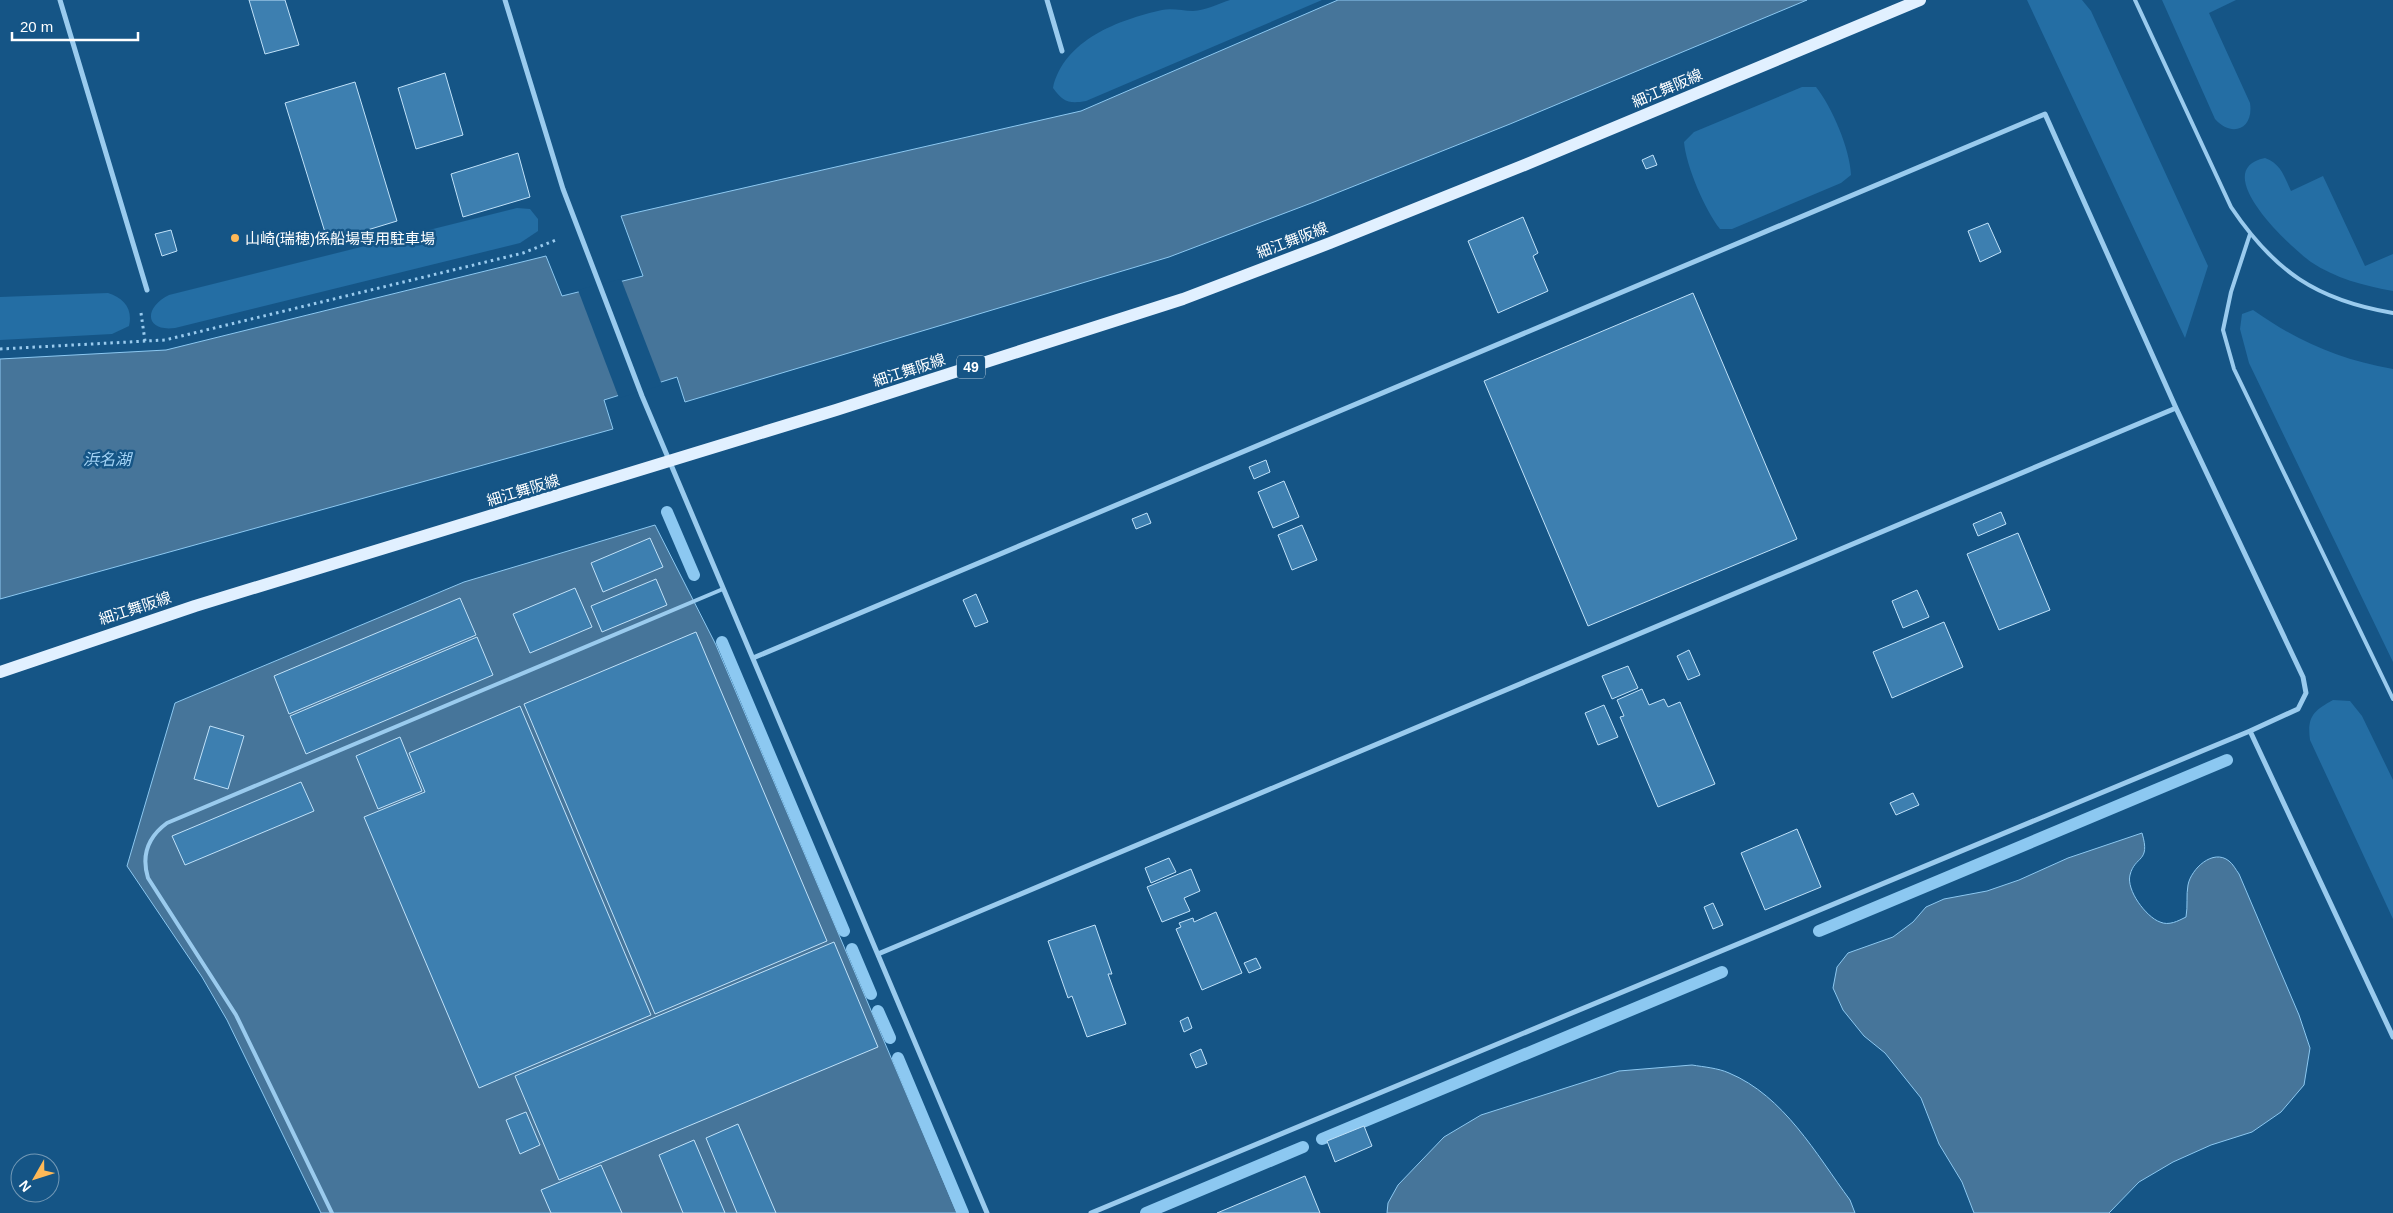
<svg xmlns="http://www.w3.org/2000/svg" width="2393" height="1213" font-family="Arial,'Noto Sans JP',sans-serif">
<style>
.green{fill:#246ea4}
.water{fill:#46759a;stroke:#8cc8f1}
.pier{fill:#155586}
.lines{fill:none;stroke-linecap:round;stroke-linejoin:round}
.stream{stroke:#8cc8f1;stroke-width:12}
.building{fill:#3d7fb0;stroke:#c0e2fa}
.path{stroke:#9acbee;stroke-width:3;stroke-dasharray:2.5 4;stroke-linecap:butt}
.lane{stroke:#9acbee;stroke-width:4}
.street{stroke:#9acbee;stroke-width:5}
.primary{stroke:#e1f0ff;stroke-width:12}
.poi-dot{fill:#ffb957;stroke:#155586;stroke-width:2}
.labels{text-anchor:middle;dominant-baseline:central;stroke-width:5;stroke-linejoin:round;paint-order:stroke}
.shield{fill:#155586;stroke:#b9ccdb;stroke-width:1}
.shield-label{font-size:14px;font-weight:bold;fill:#fff}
.street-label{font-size:15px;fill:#fff;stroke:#155586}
.poi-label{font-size:15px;fill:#fff;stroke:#155586;text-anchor:start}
.water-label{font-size:16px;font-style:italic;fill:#a5d4f6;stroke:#155586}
</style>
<rect width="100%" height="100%" fill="#155586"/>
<path class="green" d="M1230,0H1322L1086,101C1069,104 1063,102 1053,88C1064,40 1118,20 1162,10C1172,8 1183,11 1193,11C1206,10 1218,4 1230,0Z
M2027,0H2082L2091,11L2208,266L2185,338Z
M2162,0H2236L2209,13L2250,103C2254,129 2232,138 2215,119Z
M1802,87H1816C1832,107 1850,149 1851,175L1841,183L1732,229H1720C1705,210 1686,166 1684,142L1694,132Z
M2265,158C2281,164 2284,176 2291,191L2323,176L2365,266L2393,254V291C2364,286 2335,278 2311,262C2290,247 2207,170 2265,158Z
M517,208L530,209L538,219V231L520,243L175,328C144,332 144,307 169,295Z
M108,293C124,298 133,309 129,326L112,334L0,340V297Z
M2253,310C2299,342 2338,359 2393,369V662L2249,363L2240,329L2242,314Z
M2333,700L2350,701L2362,716L2393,780V919L2310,740C2307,717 2313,711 2333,700Z"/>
<path class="water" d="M1338,0H1807L1510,124L1314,202L1169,257L685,402L677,377L604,400L613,429L0,599V359L166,350L546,256L562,296L643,276L621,216L1081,111Z
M655,525L716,645L957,1213H321L227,1020L202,977L127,866L175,703L464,582Z
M2142,833C2151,863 2135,855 2130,875C2126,890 2146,917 2160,922C2169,926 2178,921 2186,917C2188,906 2186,895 2188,885C2191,869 2213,848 2229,861C2233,864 2236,870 2239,874L2299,1015L2310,1048L2304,1085L2281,1112L2252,1132L2211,1145L2173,1162L2139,1182L2109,1213H1974L1962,1182L1939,1144L1921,1098L1885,1053L1864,1036L1843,1010L1833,988L1837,967L1848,953L1893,937L1913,922L1926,907L1944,899L1987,891L2019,880L2068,858Z
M1692,1065C1704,1067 1718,1068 1729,1073C1784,1096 1816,1154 1850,1200L1855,1213H1387L1388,1203L1398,1185L1444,1137L1481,1115L1619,1071Z"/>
<path class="pier" d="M621,279L662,385L619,398L578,290Z"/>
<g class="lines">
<path class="stream" d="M667,512L694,575
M722,642L844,931
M1819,931L2227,760
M852,949L871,994
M878,1011L890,1038
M898,1058L963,1213
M1322,1139L1722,972
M1146,1213L1303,1147"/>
</g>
<path class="building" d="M249,0H285L299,45L265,54Z
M445,73L463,135L416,149L398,88Z
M355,82L397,221L328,242L285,103Z
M518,153L530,197L463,217L451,174Z
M1653,155L1657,165L1646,169L1642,160Z
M1523,217L1538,253L1533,256L1548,291L1498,313L1468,241Z
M1988,223L2001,252L1980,262L1968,231Z
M171,230L177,251L162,256L155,234Z
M1693,293L1797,539L1588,626L1484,381Z
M1266,460L1270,472L1254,479L1249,467Z
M1284,481L1299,517L1273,528L1258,492Z
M2001,512L2006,524L1978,536L1973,524Z
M1147,513L1151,523L1136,529L1132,519Z
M1302,525L1317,560L1292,570L1278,535Z
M2018,533L2050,610L1999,630L1967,554Z
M650,538L663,567L603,592L591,563Z
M656,579L667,605L602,632L591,606Z
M575,588L592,627L530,653L513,614Z
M1917,590L1929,617L1903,628L1892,601Z
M976,594L988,622L975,627L963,600Z
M460,598L476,635L289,714L274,676Z
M1944,622L1963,667L1892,698L1873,652Z
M696,632L827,941L655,1014L524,704Z
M477,637L493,675L306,754L290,716Z
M1689,650L1700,675L1688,680L1677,656Z
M1628,666L1638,688L1612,699L1602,676Z
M1642,689L1649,705L1664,699L1668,707L1680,702L1715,784L1658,807L1620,717L1624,716L1617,700Z
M1604,705L1618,737L1598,745L1585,713Z
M520,706L651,1015L479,1088L364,817L425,792L409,753Z
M210,726L244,736L228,789L194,779Z
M400,737L422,791L378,809L356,756Z
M301,782L314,811L185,865L172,836Z
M1913,793L1919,805L1896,815L1890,803Z
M1797,829L1821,887L1765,910L1741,853Z
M1169,858L1176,872L1151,883L1145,868Z
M1191,869L1200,891L1184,898L1190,911L1162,922L1147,887Z
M1713,903L1723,925L1713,929L1704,907Z
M1216,912L1242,973L1202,990L1176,929L1181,927L1179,923L1193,918L1194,922Z
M1095,925L1112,974H1108L1126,1024L1087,1037L1072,996L1068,998L1048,941Z
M834,942L878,1047L559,1180L515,1076Z
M1256,958L1261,968L1249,973L1244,963Z
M1188,1017L1192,1028L1184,1032L1180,1021Z
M1201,1049L1207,1064L1196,1068L1190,1054Z
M526,1112L540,1145L520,1154L506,1120Z
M738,1124L776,1213H737L706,1138Z
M1364,1126L1372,1146L1335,1162L1327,1141Z
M694,1140L725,1213H683L659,1155Z
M601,1165L622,1213H551L541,1190Z
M1305,1176L1320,1213H1217Z"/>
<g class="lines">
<path class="path" d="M141,313L145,341
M0,349L165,340L523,253L556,240"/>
<path class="lane" d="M2135,0L2231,207C2274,271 2316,300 2393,313
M2250,234L2231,292L2223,330L2234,369L2393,699
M332,1213L236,1015L148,878C141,855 148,837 167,823L723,589"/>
<path class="street" d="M60,0L147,290
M505,0L563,189L642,396L987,1213
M1047,0L1062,51
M753,658L2045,114L2176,408L2303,677L2306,693L2298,709L2250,731L1091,1213
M2250,731L2393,1037
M878,954L2176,408"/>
<path class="primary" d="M0,672L195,606L836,410L1183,299L1330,243L1527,164L1920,0"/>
</g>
<circle class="poi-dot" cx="235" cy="238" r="5"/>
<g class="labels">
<rect class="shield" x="957" y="355.5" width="28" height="23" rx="4"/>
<g class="shield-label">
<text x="971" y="367">49</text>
</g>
<g class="street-label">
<text transform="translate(1667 88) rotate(-23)">細江舞阪線</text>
<text transform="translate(1292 240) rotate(-21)">細江舞阪線</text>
<text transform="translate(909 370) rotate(-18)">細江舞阪線</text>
<text transform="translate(523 490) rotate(-17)">細江舞阪線</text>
<text transform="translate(135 608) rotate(-18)">細江舞阪線</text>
</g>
<g class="poi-label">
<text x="245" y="238">山崎(瑞穂)係船場専用駐車場</text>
</g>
<g class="water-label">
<text x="107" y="459">浜名湖</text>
</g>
</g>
<g transform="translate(35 1178) rotate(231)"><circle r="24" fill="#155586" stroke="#7399b6"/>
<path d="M0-4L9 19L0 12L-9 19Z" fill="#ffb957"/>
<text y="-8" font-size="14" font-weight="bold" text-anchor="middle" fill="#ffffff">N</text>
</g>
<path d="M12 32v8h126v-8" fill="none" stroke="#ffffff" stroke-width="2.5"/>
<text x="20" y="32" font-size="15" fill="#ffffff" stroke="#155586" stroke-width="4" paint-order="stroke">20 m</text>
</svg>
